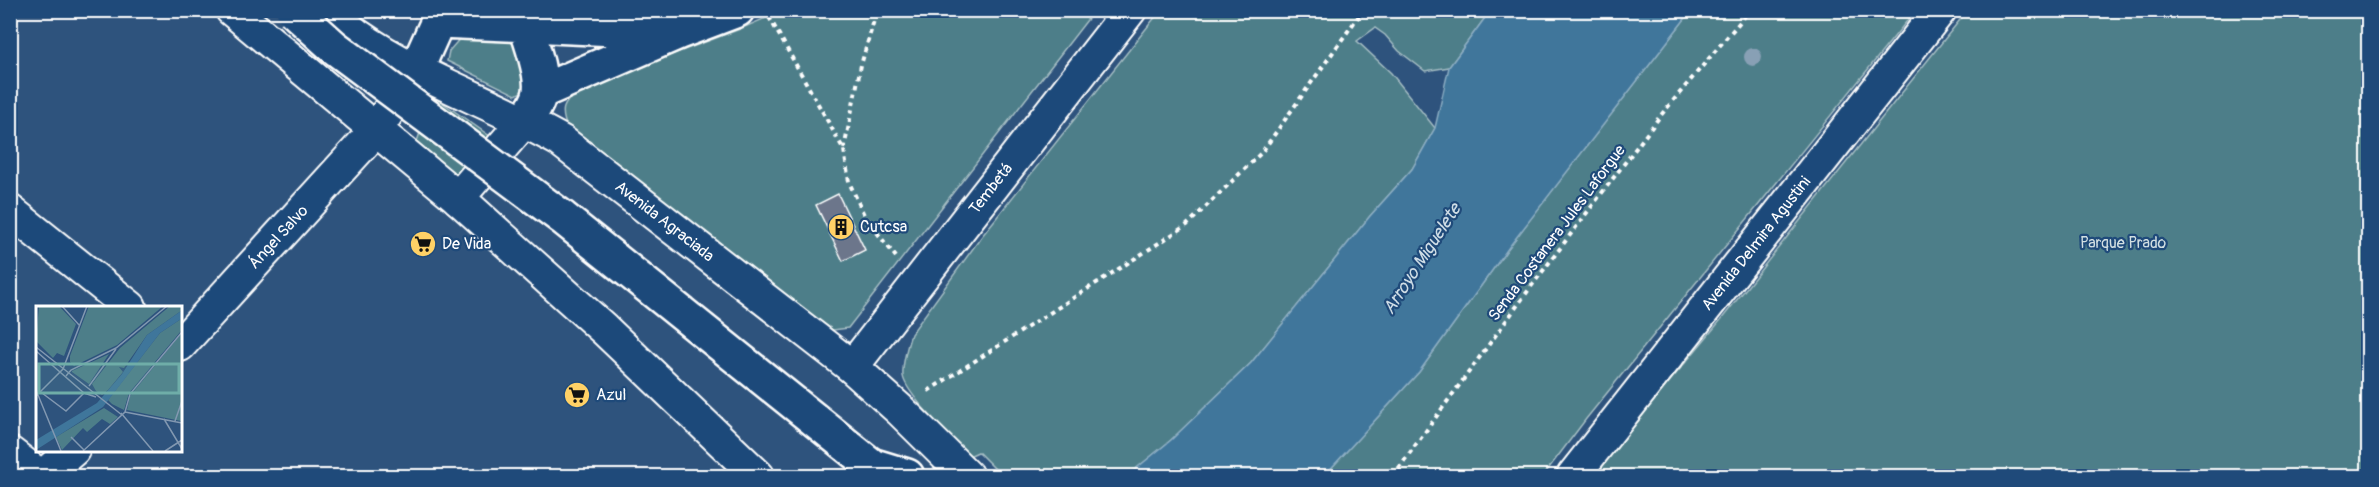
<svg xmlns="http://www.w3.org/2000/svg" width="2379" height="487" font-family="Pangolin,sans-serif">
<style>
.green{fill:#4d7e89;stroke:#a6bec4;stroke-width:1.5}
.water{fill:#3f769b;stroke:#8cadc3;stroke-width:1.5}
.building{fill:#6c768b;stroke:#fff;stroke-width:1.5}
.lines{fill:none;stroke-linecap:round;stroke-linejoin:round}
.street-casing{stroke:#fff;stroke-width:36}
.secondary-casing{stroke:#fff;stroke-width:38}
.path{stroke:#fff;stroke-width:4;stroke-dasharray:4.5 4.5;stroke-linecap:butt}
.street{stroke:#1f4a7a;stroke-width:32}
.secondary{stroke:#1f4a7a;stroke-width:33}
.secondary-bridge-casing{stroke:#fff;stroke-width:38;stroke-linecap:butt}
.secondary-bridge{stroke:#1f4a7a;stroke-width:33}
.tree{fill:#88a0b5}
.labels{text-anchor:middle;dominant-baseline:central;stroke-width:4.5;stroke-linejoin:round;paint-order:stroke}
.street-label{font-size:16px;fill:#fff;stroke:#1f4a7a}
.poi-label{font-size:16px;fill:#fff;stroke:#1f4a7a;text-anchor:start}
.park-label{font-size:16px;fill:#d2dfe2;stroke:#1f4a7a}
.water-label{font-size:18px;font-style:italic;fill:#cfdde6;stroke:#1f4a7a}
.inset-road{fill:none;stroke:#8298b1;stroke-width:1.5}
.view{fill:#6fada8;fill-opacity:0.15;stroke:#6fada8;stroke-width:3}
.inset-edge{fill:none;stroke:#fff;stroke-width:3}
</style>
<rect width="100%" height="100%" fill="#2e537d"/>
<filter id="ink" filterUnits="userSpaceOnUse"><feTurbulence type="fractalNoise" baseFrequency=".0167" numOctaves="2"/><feDisplacementMap in="SourceGraphic" scale="12" xChannelSelector="R" yChannelSelector="G"/><feConvolveMatrix kernelMatrix="1 2 1 2 8 2 1 2 1" color-interpolation-filters="sRGB"/></filter>
<g filter="url(#ink)">
<path class="green" d="M782,11H1094L848,328L833,330L815,318L568,130C559,109 563,105 577,90L740,29Z
M1160,11H1490L1449,67L1425,71L1399,51L1385,35L1375,28L1357,41L1391,73L1435,128L1412,169L1370,216L1251,363L1171,440L1127,476H1002L978,452L969,456C954,440 906,395 903,376C902,363 907,347 911,334L982,236Z
M1691,11H1915L1586,419L1543,476H1324L1419,372L1509,247Z
M1967,11H2368V476H1591L1720,321Z
M462,36L509,40L518,49L527,84L523,91L516,95L447,61L449,51Z
M433,96L491,137L455,180L415,147Z"/>
<path class="water" d="M1490,11H1691L1509,247L1419,372L1324,476H1127L1171,440L1251,363L1370,216L1412,169L1435,128L1449,67Z"/>
<path class="building" d="M838,194L865,250L843,261L816,205Z"/>
<g class="lines">
<g class="street-casing">
<g id="street">
<path d="M232,10L458,198L604,329L758,476"/>
<path id="s1" d="M330,10C339,19 347,28 357,35C420,79 495,103 561,141L852,367L900,410L967,476"/>
<path d="M458,198L525,120"/>
<path d="M10,211L130,307"/>
<path id="s2" d="M180,345L375,131L414,73"/>
<path id="s3" d="M852,367L1130,10"/>
<path d="M10,453L40,476"/>
<path d="M43,476L73,450"/>
<path id="s4" d="M1573,476L1940,10"/>
</g>
</g>
<g class="secondary-casing">
<path id="secondary" d="M520,10C527,30 543,71 540,91C539,102 532,111 525,120
M439,21L679,32
M416,70L443,10
M540,92L679,32L737,10
M871,465L907,476"/>
</g>
<path class="path" d="M769,17L844,150L849,182L865,217L896,257
M844,149L861,65L877,10
M928,391L1187,225L1262,152L1363,10
M1393,476L1533,284L1661,115L1750,10"/>
<use href="#street" class="street"/>
<use href="#secondary" class="secondary"/>
<g class="secondary-bridge-casing">
<path id="secondary-bridge" d="M293,10L334,47L563,218L871,465"/>
</g>
<use href="#secondary-bridge" class="secondary-bridge"/>
</g>
<circle class="tree" cx="1753" cy="57" r="9"/>
</g>
<defs>
<g id="building-disc" transform="scale(1.35)"><circle r="9.5" fill="#ffd166" stroke="#1f4a7a"/><path d="M-4-6H4V6H1V3H-1V6H-4ZM-2.5-4.3h1.7v1.8h-1.7ZM.8-4.3h1.7v1.8H.8ZM-2.5-1h1.7V.8h-1.7ZM.8-1h1.7V.8H.8Z" fill="#111"/></g>
<g id="supermarket-disc" transform="scale(1.35)"><circle r="9.5" fill="#ffd166" stroke="#1f4a7a"/><path d="M-6-5.5h2.5l.6 2H6L4.5 2H-2.5L-4.4-4H-6ZM-1.5 3.2a1.3 1.3 0 1 0 .1 0ZM3 3.2a1.3 1.3 0 1 0 .1 0Z" fill="#111"/></g>
</defs>
<g fill-rule="evenodd">
<use href="#building-disc" x="841" y="227"/>
<use href="#supermarket-disc" x="423" y="244"/>
<use href="#supermarket-disc" x="577" y="395"/>
</g>
<g class="labels">
<g class="street-label">
<text stroke="none"><textPath href="#s3" startOffset="226">Tembetá</textPath></text>
<text stroke="none"><textPath href="#s1" startOffset="398">Avenida Agraciada</textPath></text>
<text transform="translate(1557 233) rotate(-53)">Senda Costanera Jules Laforgue</text>
<text stroke="none"><textPath href="#s2" startOffset="146">Ángel Salvo</textPath></text>
<text stroke="none"><textPath href="#s4" startOffset="296">Avenida Delmira Agustini</textPath></text>
</g>
<g class="poi-label">
<text x="860" y="227">Cutcsa</text>
<text x="442" y="244">De Vida</text>
<text x="596" y="395">Azul</text>
</g>
<g class="park-label">
<text x="2123" y="243">Parque Prado</text>
</g>
<g class="water-label">
<text transform="translate(1422 259) rotate(-57)">Arroyo Miguelete</text>
</g>
</g>
<g transform="translate(36 306)">
<rect width="146" height="146" fill="#2e537d"/>
<path d="M3,0H23L40,18L28,50L21,47L17,52L0,35ZM53,0H127L81,39L38,60L34,56V50ZM134,0H145V5L111,29L88,62L83,61L87,66L72,84L66,89L60,85L56,78L84,42ZM145,13V25L93,87L88,104L76,98L72,94L124,27ZM145,28V115L91,104L94,90ZM73,48L53,78L36,66V65ZM68,102L82,111L74,118L66,113L51,126L47,122L26,144L20,131Z" fill="#4d7e89"/>
<path d="M145,5V13L124,27L67,101L0,144V134L61,97L86,68L111,29Z" fill="#3f769b"/>
<path class="inset-road" d="M26,0L44,20M0,41L86,109M0,45L48,87L60,91M30,70L35,64L80,42L131,0M53,80L80,43M0,84L25,145M2,84L30,105L48,87M0,90L27,63L51,0M89,106L146,117M85,107L117,145M128,113L146,143M139,115L146,95M35,131L48,144M47,145L89,106L94,88L146,26M129,145L146,134"/>
<path class="view" d="M3,58H143V87H3Z"/>
<rect width="146" height="146" class="inset-edge"/>
</g>
<rect width="2379" height="487" fill="none" stroke="#1f4a7a" stroke-width="36"/>
<rect x="18" y="18" width="2343" height="451" fill="none" stroke="#fff" stroke-width="2" filter="url(#ink)"/>
</svg>
